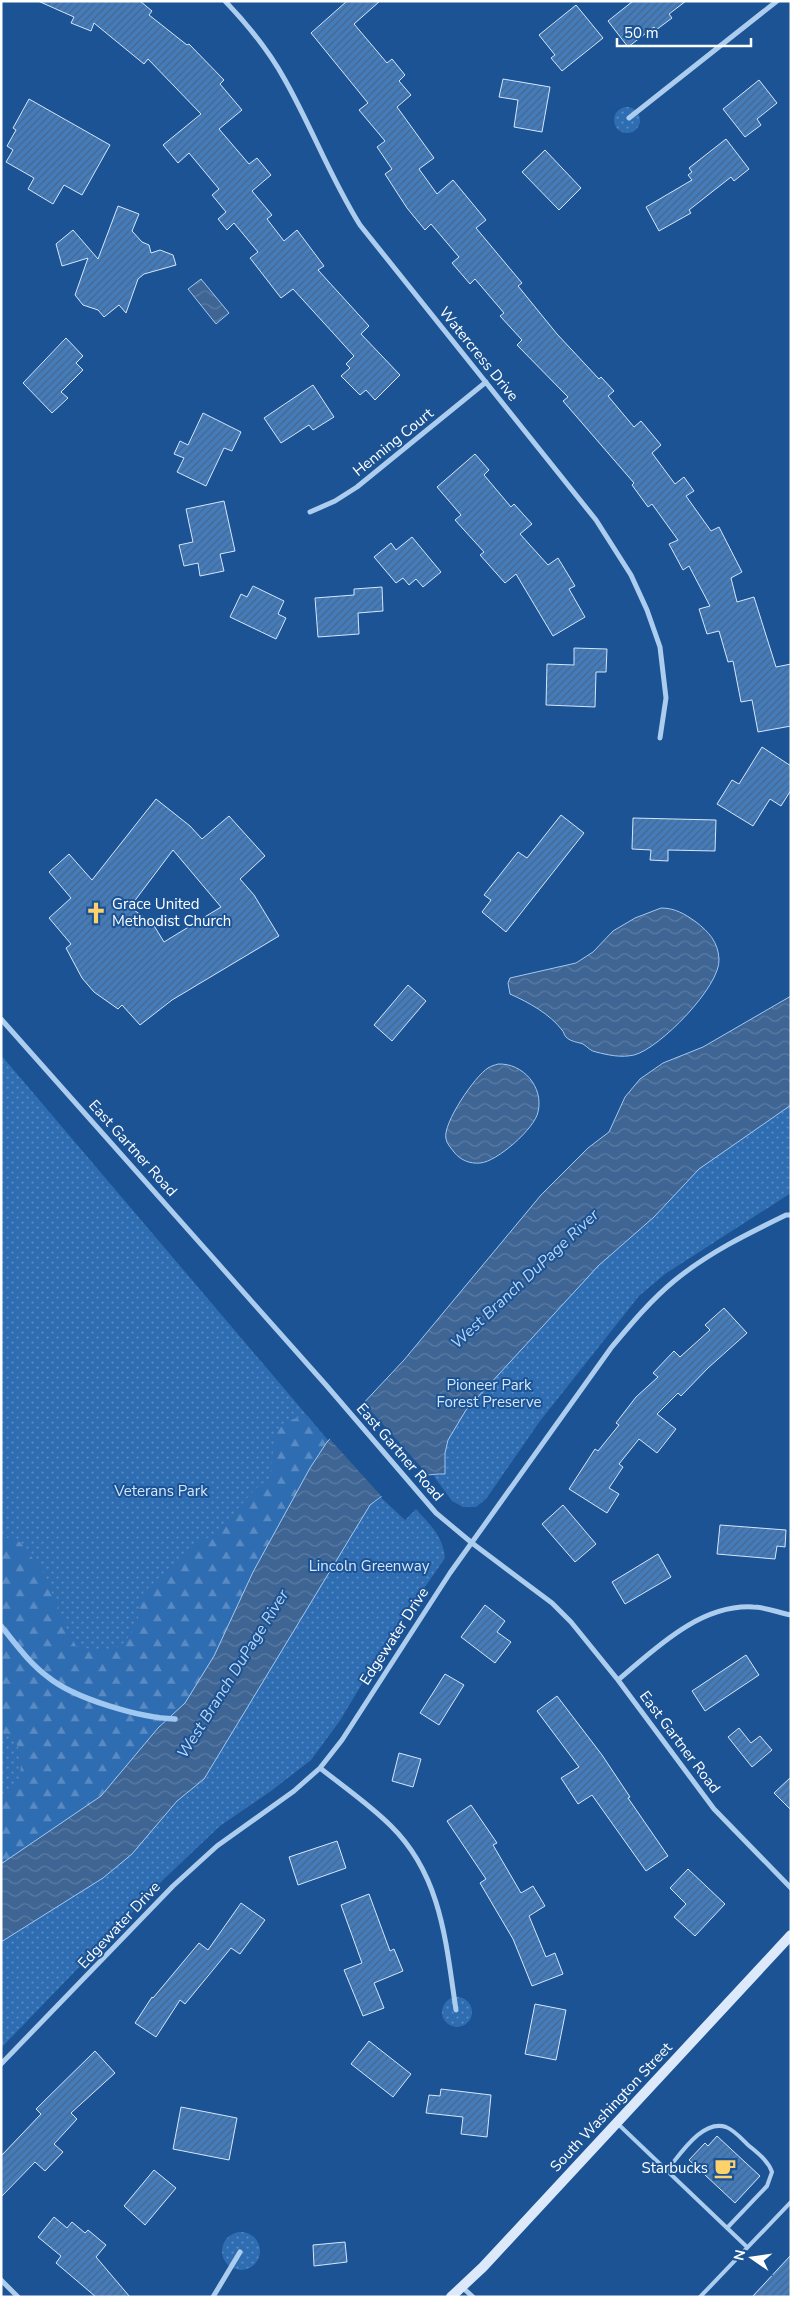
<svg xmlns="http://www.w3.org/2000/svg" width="792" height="2298" font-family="'Nunito Sans',sans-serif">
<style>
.grass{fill:url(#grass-dots)}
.forest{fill:url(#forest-firs)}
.water{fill:url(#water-waves);stroke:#a0c8f1}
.pier{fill:#1b5394}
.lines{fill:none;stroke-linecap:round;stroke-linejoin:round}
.stream{stroke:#a0c8f1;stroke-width:5.5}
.building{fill:url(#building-hatch);stroke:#d4e6fb;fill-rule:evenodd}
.lane{stroke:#adcdef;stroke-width:4}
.street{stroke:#adcdef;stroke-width:5}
.secondary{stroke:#dbe9fb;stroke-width:10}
.labels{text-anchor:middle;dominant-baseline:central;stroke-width:4;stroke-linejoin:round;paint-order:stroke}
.street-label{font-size:15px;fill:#fff;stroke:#1b5394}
.poi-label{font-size:15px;fill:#fff;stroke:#1b5394;text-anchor:start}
.park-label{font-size:15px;fill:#d4e6fb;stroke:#1b5394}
.water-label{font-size:16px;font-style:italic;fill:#bad6f6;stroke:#1b5394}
</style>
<defs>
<pattern id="grass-dots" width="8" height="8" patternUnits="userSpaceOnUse" patternTransform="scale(1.25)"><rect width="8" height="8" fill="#2f6db2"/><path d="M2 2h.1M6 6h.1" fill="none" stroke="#598ac1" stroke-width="1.8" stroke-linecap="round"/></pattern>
<pattern id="forest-firs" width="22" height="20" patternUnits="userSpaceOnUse" patternTransform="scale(1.25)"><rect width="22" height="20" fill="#2f6db2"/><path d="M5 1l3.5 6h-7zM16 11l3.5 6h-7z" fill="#598ac1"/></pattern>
<pattern id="water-waves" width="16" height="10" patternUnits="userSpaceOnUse" patternTransform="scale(1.25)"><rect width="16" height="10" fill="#3e6594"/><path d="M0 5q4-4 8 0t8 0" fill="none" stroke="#5b7ca4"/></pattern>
<pattern id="building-hatch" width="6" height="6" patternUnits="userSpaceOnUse" patternTransform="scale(1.25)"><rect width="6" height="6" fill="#447cbb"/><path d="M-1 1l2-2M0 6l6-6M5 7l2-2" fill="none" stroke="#486689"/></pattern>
</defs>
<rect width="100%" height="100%" fill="#1b5394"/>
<path class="grass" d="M614 120a13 13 0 1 1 26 0a13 13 0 1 1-26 0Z
M1,1055L360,1478L405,1520L416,1509C430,1525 443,1536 445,1558L389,1639L339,1722L311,1760L271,1791L220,1826L165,1878L1,2048Z
M791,1059V1193L665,1274L639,1296L540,1421L486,1499L476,1507H463L452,1501L433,1475L394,1432Z
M442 2012a15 15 0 1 1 30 0a15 15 0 1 1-30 0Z
M222 2251a19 19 0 1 1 38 0a19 19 0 1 1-38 0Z"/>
<path class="forest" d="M308,1416L327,1442L310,1468L253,1572L214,1656L185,1703L158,1728L101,1796L1,1864V1801C5,1797 12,1792 15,1787C25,1770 24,1737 1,1733V1536L20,1542L45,1575L65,1625L76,1646L100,1651L121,1646L136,1627L143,1593L193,1545L216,1534L255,1489L270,1478C277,1447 265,1421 308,1416Z"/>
<path class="water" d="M201,279L229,313L216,324L188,289Z
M661,908C675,908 685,914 696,922C709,932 718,942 719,959C721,986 659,1049 634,1055C621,1058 608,1055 596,1052C590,1051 588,1047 583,1044C578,1042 571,1042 566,1037C564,1035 564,1032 562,1030C550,1014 528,1002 510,994L508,983L510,978L576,963L593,952L613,931L635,918Z
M791,996V1105L699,1169L654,1217L598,1266L466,1410L448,1440L445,1453V1474C416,1473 393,1487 370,1505L204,1779L177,1801L132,1854L103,1878L1,1942V1864L101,1796L158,1728L185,1703L214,1656L253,1572L310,1468L327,1442L404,1360L541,1195L588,1148L609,1132L625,1097L640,1079L663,1063L703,1047Z
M498,1064C523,1063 544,1087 538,1112C535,1128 497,1162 480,1163C470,1164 460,1160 454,1152C451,1148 447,1144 446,1139C442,1124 475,1076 488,1068C491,1066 495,1065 498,1064Z"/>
<path class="pier" d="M362,1401L430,1477L405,1484L383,1498L328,1437Z"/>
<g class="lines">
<path class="stream" d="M1,1626C15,1643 29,1663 48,1677C75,1699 141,1718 175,1719"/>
</g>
<path class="building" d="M38,1H140L152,11L149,15L187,45L189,44L224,80L220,84L242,110L219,129L249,164L257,158L271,175L252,191L272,215L267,219L284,241L297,230L324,266L318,270L369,326L361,334L400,375L375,400L366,390L360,395L341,376L350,368L346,364L354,356L293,289L281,298L250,258L258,252L234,223L227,230L218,219L226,212L212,195L219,189L189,153L178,163L163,145L201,114L148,59L144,64L94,23L91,31L71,23L74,17Z
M347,1H380L354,24L387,63L392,59L405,75L399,81L411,95L397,107L434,158L419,169L437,194L453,180L486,220L476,228L522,283L518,286L557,334L599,379L601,377L614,391L608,396L634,427L641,421L661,445L652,453L675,484L684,477L694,491L686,496L711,531L719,527L742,572L731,578L737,602L754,597L776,667L791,664V726L758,732L752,700L741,702L733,661L728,662L719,631L707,634L699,609L710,606L689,566L683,570L669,544L678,540L652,504L648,507L632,485L634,483L563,401L568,397L517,345L522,340L500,316L504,313L475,279L470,284L452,263L459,257L431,224L425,230L407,208L385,174L392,169L377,147L385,141L359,110L368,103L311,33Z
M633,1H686L669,14L672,18L656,30L654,27L628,47L608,21Z
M576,5L603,38L562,71L551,58L555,55L539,35Z
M503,79L550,87L542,132L514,127L518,100L499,97Z
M759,80L777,103L757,119L761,125L745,137L723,109Z
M29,99L110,145L82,195L64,185L53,204L28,189L34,178L6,162L13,150L7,146L16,130L13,128Z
M726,139L749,169L734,181L731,177L689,210L691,213L659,231L646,207L692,180L688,175L692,172L689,168Z
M545,150L581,188L559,210L522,172Z
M118,206L139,214L132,231L142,242L149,245L151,253L160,250L173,255L176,265L144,274L138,279L126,313L119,305L104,317L98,310L83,305L75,295L88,258L62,266L56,244L73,230L98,259Z
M66,338L83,356L76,363L83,370L61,392L68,398L52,413L23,383Z
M313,385L334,417L313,430L309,425L281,443L264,418Z
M203,413L241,432L232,451L224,448L206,486L177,472L184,458L174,454L180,441L188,445Z
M475,454L489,470L484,475L511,507L514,504L532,524L520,534L548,565L558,558L575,586L569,589L585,617L553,636L516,574L505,583L480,555L484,552L455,520L461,515L437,487Z
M224,501L235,551L220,554L224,571L200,576L198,563L184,566L179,545L193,542L186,509Z
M412,537L441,572L423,587L416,579L409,585L403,578L396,583L374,557L391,543L396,550Z
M253,586L284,601L278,614L286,618L276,639L230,617L241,594L247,597Z
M382,587L383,611L358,613L359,634L318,637L315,598L354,595V589Z
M574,648L607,649L606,672H596L595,707L546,705L547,664L574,665Z
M762,747L791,766V790L781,806L770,799L753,826L717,804L732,780L739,784Z
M156,799L190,826L202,839L229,816L265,856L240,879L254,895L279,936L172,1000L140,1025L122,1005L118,1009L94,992L82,978L66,948L71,944L49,918L71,898L49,872L69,854L92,880ZM173,850L221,907L164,942L153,924L130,907Z
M561,815L584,833L506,932L482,912L491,900L484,895L518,852L527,858Z
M633,818L716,820L715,851L668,850V861L650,860L651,850L632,849Z
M408,985L426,1001L392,1041L374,1025Z
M724,1308L747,1333L708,1368L681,1396L678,1393L657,1414L676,1429L657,1453L639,1439L619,1464L623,1467L609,1488L619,1494L607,1513L569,1489L595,1449L598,1451L619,1425L616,1423L636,1397L658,1377L653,1373L674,1351L680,1357L710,1330L705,1325Z
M563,1505L596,1544L575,1562L542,1524Z
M720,1525L786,1530L785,1547L777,1546L775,1559L717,1554Z
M658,1554L671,1577L625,1604L612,1582Z
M485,1605L505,1621L497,1632L511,1642L495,1663L461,1637Z
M746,1655L759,1675L705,1711L692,1691Z
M445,1674L464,1685L439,1725L420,1713Z
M557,1696L602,1755L630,1797L628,1798L668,1856L646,1871L592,1795L578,1804L561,1778L579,1767L537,1711Z
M739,1728L751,1743L760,1736L772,1750L752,1767L728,1737Z
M399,1753L421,1759L413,1787L392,1781Z
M791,1777V1810L774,1793Z
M471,1805L497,1843L493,1845L521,1893L533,1886L545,1906L529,1916L546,1957L555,1953L563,1974L532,1986L513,1939L480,1883L486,1879L447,1821Z
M337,1841L346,1868L298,1885L289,1857Z
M688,1869L725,1904L695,1936L674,1917L686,1904L670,1888Z
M369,1894L390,1951L394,1949L403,1971L374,1983L384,2008L363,2016L344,1970L362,1963L341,1905Z
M241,1903L265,1920L240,1954L231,1948L185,2004L180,2000L156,2037L135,2023L152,1997L153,1998L199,1943L208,1950Z
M535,2004L566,2010L556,2060L525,2054Z
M369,2041L411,2074L393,2097L351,2064Z
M95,2051L115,2073L71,2113L77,2119L54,2144L63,2152L45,2171L35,2162L1,2197V2156L41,2114L36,2109Z
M441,2089L491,2095L487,2137L461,2134L463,2117L426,2113L429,2095L440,2096Z
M181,2107L237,2118L229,2160L173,2149Z
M717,2136L760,2176L735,2203L689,2160L705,2143L708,2146Z
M154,2170L176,2188L145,2225L124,2206Z
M54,2217L67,2228L72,2222L85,2233L88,2230L106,2245L96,2257L130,2297H96L56,2263L61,2256L38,2237Z
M345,2242L347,2262L314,2266L313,2245Z
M791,2255V2297H752Z"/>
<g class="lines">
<path class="lane" d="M617,2123L747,2247
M667,2170C680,2155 702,2119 726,2127C734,2130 741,2138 747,2144C756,2152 768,2160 772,2172L767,2186L727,2228
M700,2297L791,2202"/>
<path class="street" d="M225,1C248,25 269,51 285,80C312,128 331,179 360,225L596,520L631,575L647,610L660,647L666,698L660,738
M629,118L777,1
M310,512L335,501L357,487L486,382
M1,1019L326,1385L436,1513L472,1543L552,1603L571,1622L618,1680L714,1809L791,1888
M618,1680C655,1649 700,1604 753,1607C766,1607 779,1613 791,1615
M320,1768C344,1787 370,1805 391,1826C442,1876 446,1944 456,2010
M1,2064L173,1886L217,1846L294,1791L320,1768L342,1740L450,1573L611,1348C631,1324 650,1301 674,1281C708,1253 747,1234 786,1215H791
M1,2280L18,2297
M462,2287L473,2297
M213,2297L240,2252"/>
<path class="secondary" d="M451,2297L483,2267L791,1935"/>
</g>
<defs>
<g id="church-bare" transform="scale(1.725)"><path d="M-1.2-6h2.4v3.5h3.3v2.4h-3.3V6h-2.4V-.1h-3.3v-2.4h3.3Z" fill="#ffd16b" stroke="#1b5394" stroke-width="2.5" paint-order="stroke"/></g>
<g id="cafe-bare" transform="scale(1.725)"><path d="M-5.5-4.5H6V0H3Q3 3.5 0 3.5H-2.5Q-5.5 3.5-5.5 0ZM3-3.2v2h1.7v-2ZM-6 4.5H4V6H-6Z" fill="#ffd16b" stroke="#1b5394" stroke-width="2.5" paint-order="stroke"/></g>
</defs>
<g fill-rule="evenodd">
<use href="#church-bare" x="96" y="913"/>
<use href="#cafe-bare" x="725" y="2168"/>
</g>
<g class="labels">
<g class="street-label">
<text transform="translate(479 354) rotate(51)">Watercress Drive</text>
<text transform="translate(393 442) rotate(-39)">Henning Court</text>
<text transform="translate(133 1148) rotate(48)">East Gartner Road</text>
<text transform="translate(400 1452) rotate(49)">East Gartner Road</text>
<text transform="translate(394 1636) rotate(-57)">Edgewater Drive</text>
<text transform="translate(680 1742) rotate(53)">East Gartner Road</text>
<text transform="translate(119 1925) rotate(-47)">Edgewater Drive</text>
<text transform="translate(611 2107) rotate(-47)">South Washington Street</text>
</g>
<g class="poi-label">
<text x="112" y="904">Grace United<tspan x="112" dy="17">Methodist Church</tspan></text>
<text x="708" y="2168" text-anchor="end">Starbucks</text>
</g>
<g class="park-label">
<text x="489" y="1385">Pioneer Park<tspan x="489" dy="17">Forest Preserve</tspan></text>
<text x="161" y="1491">Veterans Park</text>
<text x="369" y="1566">Lincoln Greenway</text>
</g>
<g class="water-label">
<text transform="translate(525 1279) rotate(-43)">West Branch DuPage River</text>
<text transform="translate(233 1674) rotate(-58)">West Branch DuPage River</text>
</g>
</g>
<rect width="792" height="2298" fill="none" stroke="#ffffff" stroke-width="5"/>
<g transform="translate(752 2258) rotate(283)" stroke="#1b5394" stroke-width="4" paint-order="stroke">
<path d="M0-4L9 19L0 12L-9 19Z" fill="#ffffff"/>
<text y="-8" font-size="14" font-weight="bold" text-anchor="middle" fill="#ffffff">N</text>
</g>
<path d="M617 38v8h134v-8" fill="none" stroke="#ffffff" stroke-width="2.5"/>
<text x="624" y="38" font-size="15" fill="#ffffff" stroke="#1b5394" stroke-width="4" paint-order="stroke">50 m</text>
</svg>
